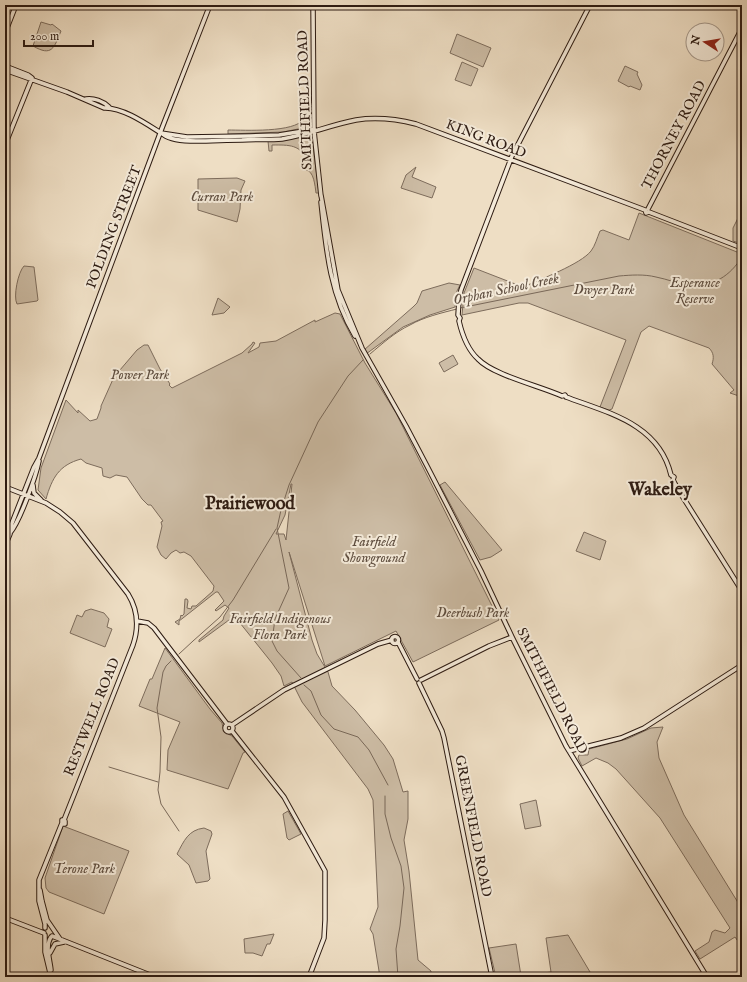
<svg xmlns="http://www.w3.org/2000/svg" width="747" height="982" font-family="'IM FELL English',serif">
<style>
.green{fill:#cdbda6;stroke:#7d6c5c;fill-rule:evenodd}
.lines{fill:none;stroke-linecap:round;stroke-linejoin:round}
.stream{stroke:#796858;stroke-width:1}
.secondary-casing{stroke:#2d1b12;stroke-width:5.5}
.secondary{stroke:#f4ead9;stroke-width:3.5}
.labels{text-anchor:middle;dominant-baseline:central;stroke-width:4;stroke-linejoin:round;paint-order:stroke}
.street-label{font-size:14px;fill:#2d1b12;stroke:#f4ead9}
.park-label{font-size:14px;font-style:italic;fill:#5d4c3e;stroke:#f4ead9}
.water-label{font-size:15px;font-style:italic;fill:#604f41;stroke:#f4ead9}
.district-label{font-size:18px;font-weight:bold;fill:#2d1b12;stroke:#f4ead9}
</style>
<rect width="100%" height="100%" fill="#eedec4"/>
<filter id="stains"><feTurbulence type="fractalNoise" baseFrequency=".005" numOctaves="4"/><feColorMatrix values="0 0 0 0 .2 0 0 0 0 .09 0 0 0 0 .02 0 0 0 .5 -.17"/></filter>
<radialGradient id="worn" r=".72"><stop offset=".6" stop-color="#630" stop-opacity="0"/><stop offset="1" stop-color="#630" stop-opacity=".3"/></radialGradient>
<path class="green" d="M41,22L51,25L52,24L61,31C54,48 52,57 33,46Z
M457,34L491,48L483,67L450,53Z
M462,62L478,69L471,86L455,80Z
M625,66L638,72L637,74L642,85L640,90L630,86L629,87L618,81Z
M308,88V127L283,132L228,134V130C245,130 294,133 304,119C309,111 308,98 308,88Z
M306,135L310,136L312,138L319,193H316C315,186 314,171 306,170V166L308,162C301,144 289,145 272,145V151H269L268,141Z
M416,167L412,177L436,187L432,198L401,188L406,175Z
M237,178L245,181L241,190L240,209L237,222L198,210V179Z
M742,210V244L733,241V228Z
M639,213L742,254V397L730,393L734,390L712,364C714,358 714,353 709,348L649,326L641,332L612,409L609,410L600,407L626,340L528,303H519L462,315L464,293L474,268L523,287C539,280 581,264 591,251C595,246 597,238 600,231L603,230L629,240Z
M24,266L34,267L38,300L37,301L17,304C13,297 18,272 24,266Z
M449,283L460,285L457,291L455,307L430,315L403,327L366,354L364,350L413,307L417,303L422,291Z
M218,298L230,307L224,313L212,315Z
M335,313L340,314L365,363L396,413L499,620L413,662L396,631L325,666L289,552L312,640L317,654L328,672L332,686L355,710L384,745L393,759L403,792L408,791V819L404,840L409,871L418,960L431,971V977H380L373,934L370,929L378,907L373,800L368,789L302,702L292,682L284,686L281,676L272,663L236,618L229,620L199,642V640L223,620L224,616L229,608L225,605L216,611L215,610L224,601L218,592H216L183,618L179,621V625L175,622L180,619L181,615L182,616L184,614L185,599H187L188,601L187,608L191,609L192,606H196L213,591L214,586L191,556L184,552L180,553L176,550L171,553L166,559L161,555L157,547L162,526L161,522L163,521L151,505H148L142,499L127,477L116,475L110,478L103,476L102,468L86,463L81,459C59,465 52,478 46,499L38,490L41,468L66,400L78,413V410L90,421L97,419L101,408V406L114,377L137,350L144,345H148L160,369L170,384L169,385L172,388L242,353L252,344L253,342L255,343L248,353L259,347L260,343L276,341L315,320V322ZM291,484H292L286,540L284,534H276L285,515Z
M453,355L458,364L444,372L439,363Z
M445,482L502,550L491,557L480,560L440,485Z
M584,532L606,541L600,560L576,551Z
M91,609L104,613L109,619L107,627L112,629L105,647L70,633L77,615L82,617L85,611Z
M165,648L210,709L222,723L223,728L228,734L232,736L245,752L243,753L228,789L167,770L168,750L180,722L139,706L150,679H152Z
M663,727L657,742L659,758L684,815L742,909V947L735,937L700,959L695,951L709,942L712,932L715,930L725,933L730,928L660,818L616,769L608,763L596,758L582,766L578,758L579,755H588L589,749L627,739L651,728Z
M536,800L541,826L525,829L520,804Z
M288,811L301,834L289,840L287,838L283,814Z
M63,826L129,851L104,914L49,892L46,888L45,878Z
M204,828L211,831L212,834L206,851L210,879L208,881L196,883L189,865L177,854C184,841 188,830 204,828Z
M274,934L270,944H267L262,956L253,953H245L244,939Z
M568,935L593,977H496L489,948L516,944L521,976L551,972L546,938Z"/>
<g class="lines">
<path class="stream" d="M742,260C739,279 736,298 742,317
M460,308L619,276C631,275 644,274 656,277C667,279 678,284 690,285C714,286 729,277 742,257
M370,354C382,344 395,332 410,325C424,317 441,313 457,309
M179,654L193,641L220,617L233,600L276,529
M171,661L166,666L163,672L157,708L161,737L160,772L158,790L161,804L179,831
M301,678L277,651L272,641L275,619L289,588L277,528L281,510L289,485L318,422L348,376L363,360
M304,685L311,691L321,715L334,729L358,737L369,750L388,785
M109,767L158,782
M385,796V814L391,838L401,866L404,888L400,926L396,949L398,977"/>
<g class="secondary-casing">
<path id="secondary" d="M313,5L314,131L321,196
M5,33L16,5
M5,66L28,75L32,78
M5,70L67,92L104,108C123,107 148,125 164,135C172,141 187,141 196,141C212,141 227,140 242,140C255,139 269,140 282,139C307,135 330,125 356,120C376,117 396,119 416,124L645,210L646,213L649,212L742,248
M86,99C94,98 103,101 109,107
M161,133L187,137L250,136L279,135L310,130L314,131
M5,145L32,78
M321,195L338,290L362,348L406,426L427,466L481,571L512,637L566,746L707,977
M321,202C326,249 330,295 355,336
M648,209L742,28
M566,397L565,395L562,396C540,386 493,375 478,359C467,349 462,334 459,321L460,318L458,315L459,300L461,290L512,156L590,5
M566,397C609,413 659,424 671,475L674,477L673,480
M673,480L679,491L742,591
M33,485L34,493L41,500
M5,487L46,503L60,512L73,523L128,594C138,610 139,627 133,645L64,820
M10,533C20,521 36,476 39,461
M5,546L10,534V528L34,467L39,458L162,128L210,5
M137,621L148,623L154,628L227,724
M391.5 640a3.5 3.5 0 1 1 7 0a3.5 3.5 0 1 1-7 0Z
M398,642L417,679
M421,680L489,646L512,637
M419,683L442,731L444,738L492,977
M225 728a4 4 0 1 1 8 0a4 4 0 1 1-8 0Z
M232,725L284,690L378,644L392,640
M232,731L284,797L325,871V920L324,938L309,977
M569,751L621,738L644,728L742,665
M62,820L65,821V824L62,823Z
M40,890L42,901L47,920L60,939
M5,918L44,933
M45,928V924L39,901V880L62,823
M45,935V952L51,977
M52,936L155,977
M51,937C45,946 50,960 51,970
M50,953L55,944L64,942"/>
</g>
<use href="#secondary" class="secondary"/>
</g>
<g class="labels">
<g class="street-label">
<text transform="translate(305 100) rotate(-92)">SMITHFIELD ROAD</text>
<text transform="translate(674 135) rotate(-62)">THORNEY ROAD</text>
<text transform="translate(486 139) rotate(21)">KING ROAD</text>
<text transform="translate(114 227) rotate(-69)">POLDING STREET</text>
<text transform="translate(552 691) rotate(63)">SMITHFIELD ROAD</text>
<text transform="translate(92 717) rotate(-68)">RESTWELL ROAD</text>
<text transform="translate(473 826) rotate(79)">GREENFIELD ROAD</text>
</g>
<g class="park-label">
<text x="222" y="197">Curran Park</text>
<text x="695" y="283">Esperance<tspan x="695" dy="16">Reserve</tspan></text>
<text x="604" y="290">Dwyer Park</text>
<text x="140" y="375">Power Park</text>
<text x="374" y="542">Fairfield<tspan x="374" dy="16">Showground</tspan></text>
<text x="473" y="613">Deerbush Park</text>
<text x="280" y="619">Fairfield Indigenous<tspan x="280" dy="16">Flora Park</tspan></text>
<text x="84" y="869">Terone Park</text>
</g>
<g class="water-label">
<text transform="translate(506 289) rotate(-12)">Orphan School Creek</text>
</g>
<g class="district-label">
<text x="660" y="490">Wakeley</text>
<text x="250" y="504">Prairiewood</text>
</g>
</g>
<rect width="747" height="982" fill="none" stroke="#eedec4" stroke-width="20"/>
<rect x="6" y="6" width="735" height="970" fill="none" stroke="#2d1b12" stroke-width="2"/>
<rect x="10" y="10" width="727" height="962" fill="none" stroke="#2d1b12"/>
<g transform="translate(705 42) rotate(282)"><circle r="19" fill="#f4ead9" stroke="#a49789"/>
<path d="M0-3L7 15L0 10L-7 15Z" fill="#8f2418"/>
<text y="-6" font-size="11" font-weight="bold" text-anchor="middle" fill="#2d1b12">N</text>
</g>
<path d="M24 40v6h69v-6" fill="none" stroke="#2d1b12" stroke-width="2"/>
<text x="30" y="40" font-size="12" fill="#2d1b12" stroke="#f4ead9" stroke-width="3" paint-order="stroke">200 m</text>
<rect width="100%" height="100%" filter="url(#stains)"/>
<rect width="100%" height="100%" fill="url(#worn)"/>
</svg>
